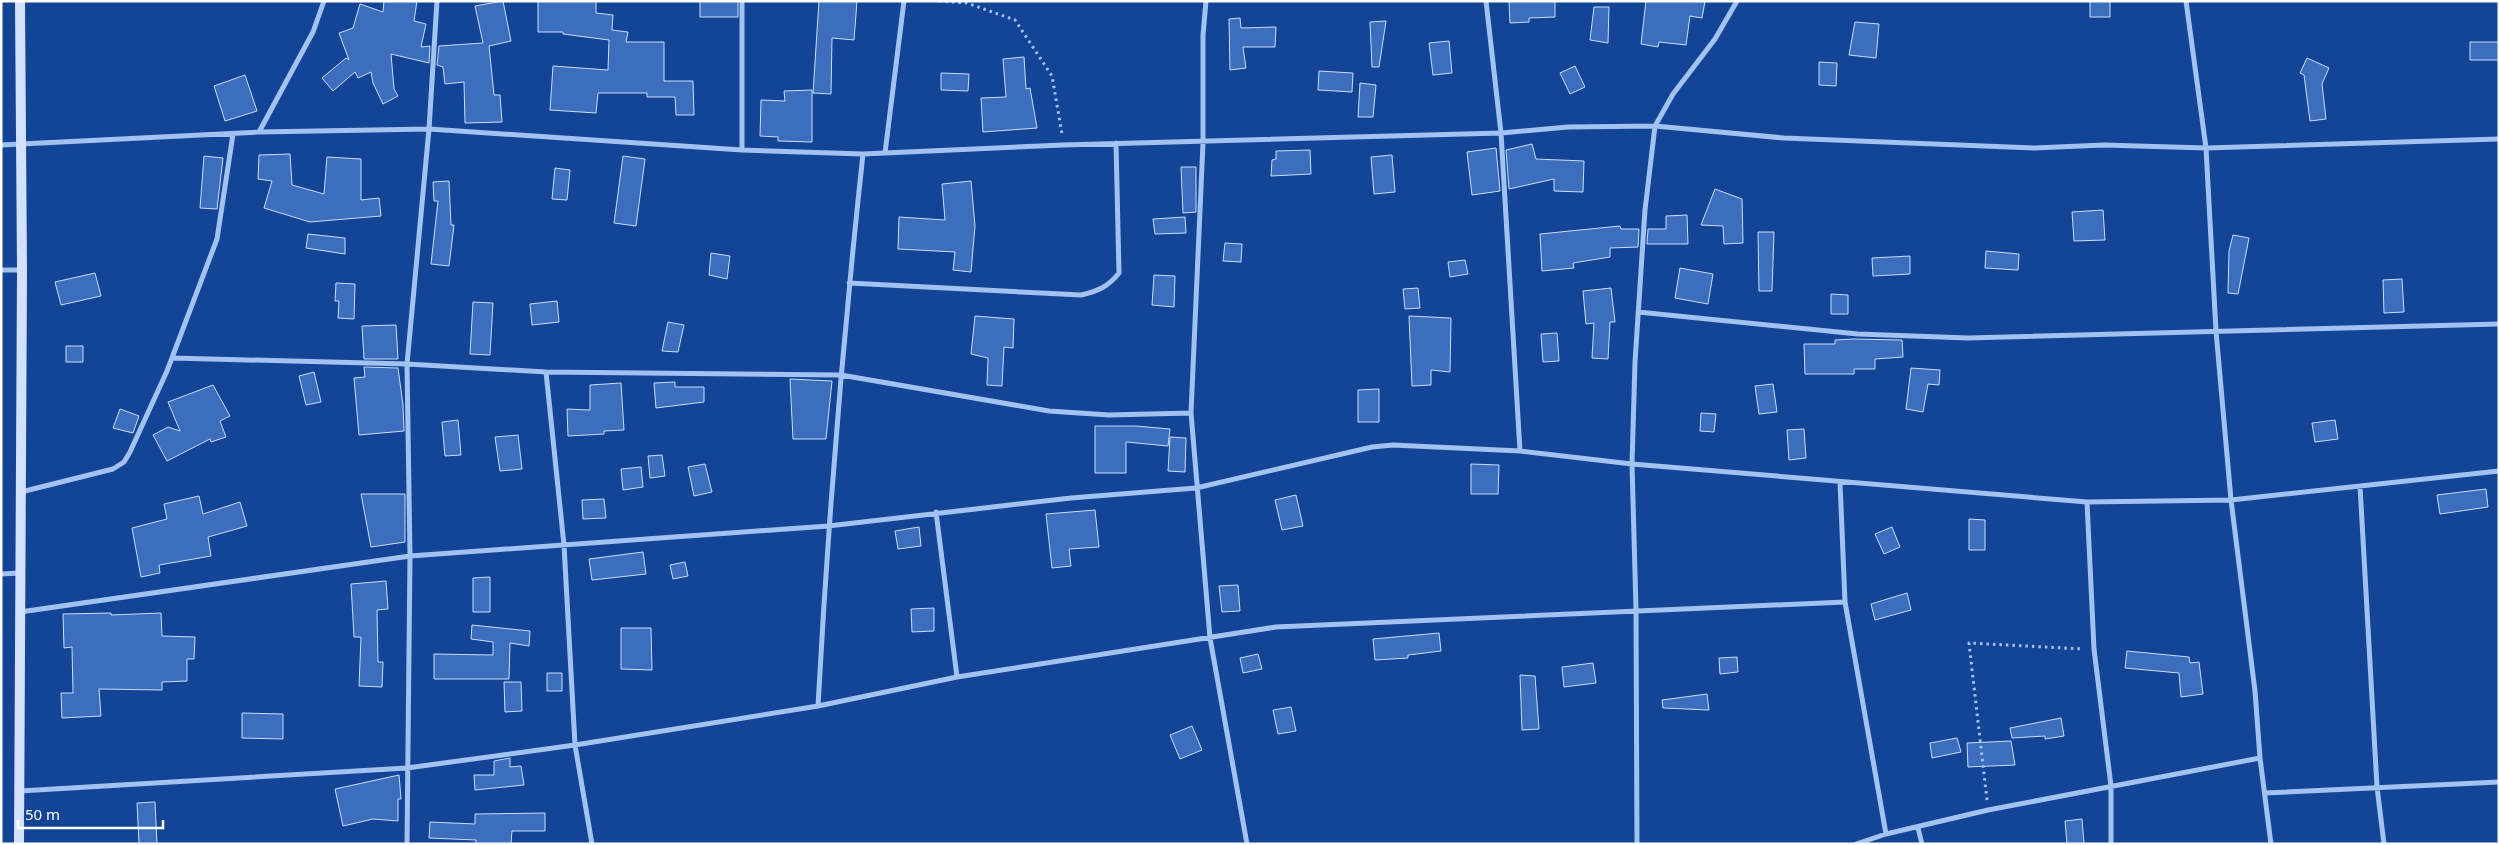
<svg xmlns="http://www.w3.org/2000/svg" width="2500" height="845" font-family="'Noto Sans',sans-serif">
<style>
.building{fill:#3c6ebd;stroke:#cadefd}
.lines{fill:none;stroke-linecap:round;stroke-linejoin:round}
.path{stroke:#a2c2f2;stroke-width:3;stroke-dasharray:2.5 4;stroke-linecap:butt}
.minor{stroke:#a2c2f2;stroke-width:5}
.secondary{stroke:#d2e2fc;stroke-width:10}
</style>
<rect width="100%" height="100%" fill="#134495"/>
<path class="building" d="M384,1H417L414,21L426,24L421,47L430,46L429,63L391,54L394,89L398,96L383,104L373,83L371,72L358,78L355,72L333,91L322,78L346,58L349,60L339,33L353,28L360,4L383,12Z
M503,1L511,41L489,46L494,95H500L502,122L465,123L464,82L445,84L443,67L437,65L439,46L483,43L475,6Z
M538,1H596V13L613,15L612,30L628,32L626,42H664V81H693L694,115H676L675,97H647V93H598L596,113L550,110L553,66L608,70L609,40L563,34V32H538Z
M700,1H738V17H700Z
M819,1H857L854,40L832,38L831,94L813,93Z
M1509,1H1555V17L1529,18V22L1510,23Z
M1646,1H1705L1702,18L1690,16L1686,45L1659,42L1658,47L1641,44Z
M2090,1H2110V17H2090Z
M1594,7H1609L1608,43L1590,40Z
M1240,18L1241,28L1276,27L1275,47H1243L1246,68L1230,70L1229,19Z
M1386,21L1379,67H1372L1370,22Z
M1855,22L1879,24L1876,58L1849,55Z
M1449,41L1452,73L1433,75L1429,43Z
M2470,42H2499V60H2470Z
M1024,57L1026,89L1030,88L1037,128L983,132L981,98L1006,97L1003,59Z
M2307,58L2329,68L2322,84L2326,119L2310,121L2304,75L2300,73Z
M1819,62L1837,63L1836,86L1819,85Z
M1575,66L1585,87L1570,94L1560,73Z
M1319,71L1353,73L1352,92L1318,90Z
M941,73L969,74L968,91L941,90Z
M245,75L257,111L225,121L214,86Z
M1360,83L1376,85L1373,117H1358Z
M812,90V142L778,141V137L760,136L761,100L785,101L784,91Z
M1532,144L1536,159L1584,161L1583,192L1554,191V179L1509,189L1506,150Z
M1496,148L1500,191L1472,195L1467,152Z
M1310,150L1311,174L1271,176L1272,160L1276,159V151Z
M290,154L292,185L324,194L327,157L361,159V200L379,198L381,216L310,222L264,208L272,181L258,179L259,155Z
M1392,155L1395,192L1374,194L1371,157Z
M204,156L223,158L217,209L200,208Z
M623,156L645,159L636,226L614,223Z
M1181,167H1196V212L1183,213Z
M555,168L570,170L567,200L552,199Z
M449,181L451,225H454L449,266L431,264L438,201H434L433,182Z
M971,181L975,226L971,272L953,270L955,252L898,249L899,217L945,220L942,184Z
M1715,189L1742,199L1743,243L1724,244L1723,226L1701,225Z
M2103,210L2105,240L2074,241L2072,212Z
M1687,215L1688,244H1647L1648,229H1666V216Z
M1185,217L1186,233L1155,234L1153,219Z
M1620,226L1621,229H1639L1638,247L1610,248V257L1573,263L1574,268L1542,271L1540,234Z
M1758,232H1774L1772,291H1759Z
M308,234L345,238V254L306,248Z
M2233,235L2249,238L2238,294L2228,293L2229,251Z
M1225,243L1242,244L1241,262L1223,261Z
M1986,251L2019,254L2018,270L1985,268Z
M711,253L730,256L727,279L709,275Z
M1910,256V274L1873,276L1872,258Z
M1465,260L1468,274L1450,277L1448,262Z
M1680,268L1713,274L1708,304L1675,298Z
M95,273L101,296L61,305L55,282Z
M1154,275L1175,276L1174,307L1152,305Z
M2402,279L2404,312L2384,313L2383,280Z
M336,283L355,284L354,319L338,318L339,301H335Z
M1418,288L1420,308L1405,309L1403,289Z
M1611,288L1615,322H1610L1608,359L1592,358L1594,323L1586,324L1583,291Z
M1831,294L1848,295V314H1831Z
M557,301L559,322L532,325L530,304Z
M473,302L493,303L490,355L470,354Z
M975,316L1014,319L1013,348L1004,347L1002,386L987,385L988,358L971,354Z
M1409,316L1451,318L1450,372L1431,370V385L1412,386Z
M668,322L684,325L678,352L662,351Z
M396,325L398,359H364L362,326Z
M1557,333L1559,361L1543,362L1541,334Z
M1854,339L1902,340L1903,357L1875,359V369H1854V374H1805L1804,344H1835V340Z
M66,346H83V362H66Z
M364,367L398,368L403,405L404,431L359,435L354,378L365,377Z
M1911,368L1940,370L1939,385L1928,384L1923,412L1906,409Z
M314,372L321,402L306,405L299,376Z
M790,379L832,381L826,439H793Z
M675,382V387H704V402L656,408L654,383Z
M621,383L624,430L604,431V434L568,436L567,409L590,410V385Z
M1773,384L1777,412L1759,414L1755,386Z
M213,385L230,416L220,421L226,437L211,442L210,439L167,461L153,435L168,427L180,431L168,402Z
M1379,389V422H1358V390Z
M120,409L139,416L133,433L113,428Z
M1701,413L1716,414L1714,432L1700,431Z
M458,420L461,455L445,456L442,422Z
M2335,420L2338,439L2315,442L2312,423Z
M1095,426H1136L1170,429L1168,446L1126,442V473H1095Z
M1804,429L1806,458L1789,460L1787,430Z
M518,435L522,469L500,471L495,437Z
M1170,437L1186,438L1185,472L1168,471Z
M662,455L665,476L650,478L648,456Z
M705,464L712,492L694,496L688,467Z
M1471,464L1499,465L1498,494H1471Z
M641,467L643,487L623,490L621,469Z
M2486,489L2488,507L2440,514L2437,495Z
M361,494H405V542L371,547Z
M1296,495L1303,526L1282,530L1275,500Z
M199,496L203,514L240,502L247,526L208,537L211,556L159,565L160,573L141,577L132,528L167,519L164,504Z
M604,499L606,518L583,519L582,500Z
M1095,510L1099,547L1069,549L1071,566L1052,568L1046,514Z
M1969,519L1985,520V550H1969Z
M919,527L921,546L898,549L895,531Z
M1892,527L1900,547L1884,554L1875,534Z
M643,552L646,574L592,580L589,559Z
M685,562L688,576L673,579L670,565Z
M490,577V612H473V578Z
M386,581L388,609L377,610L378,662H383L382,687L359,686L361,637H354L351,584Z
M1238,585L1240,611L1222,612L1219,586Z
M1907,593L1911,610L1875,620L1871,604Z
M934,608V631L912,632L911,609Z
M111,613V615L161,613L162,636L195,637L194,659H187V681L162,682V690L99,689L101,716L62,718L61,693H73L72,647L64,648L63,614Z
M472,625L530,631L529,646L510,643L509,679H434V654L493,655V642L471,639Z
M621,628H651L652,670L621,669Z
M1439,633L1441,651L1408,655V658L1375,660L1373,639Z
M2127,651L2189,657L2190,663L2199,662L2203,694L2181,697L2179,673L2125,668Z
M1258,654L1262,669L1243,673L1240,658Z
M1737,657L1738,672L1720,674L1719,658Z
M1593,663L1596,683L1564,687L1562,667Z
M547,673H562V691H547Z
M1520,675L1535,676L1539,729L1522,730Z
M504,682H521L522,711L505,712Z
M1707,694L1709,710L1663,708L1662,700Z
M1291,707L1296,731L1278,734L1273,710Z
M242,713L283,714V739L242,738Z
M2061,718L2064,736L2045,739V736L2012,738L2010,728Z
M1192,726L1202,750L1180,759L1170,735Z
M1957,738L1961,752L1932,758L1930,743Z
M2011,741L2015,765L1968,767L1967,743Z
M510,758V767L521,766L524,785L475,790L474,775H494V761Z
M399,775L401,799H398V821L373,819L343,826L335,789Z
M155,802L157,844H139L137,803Z
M545,813V831H512L511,844H476V840L429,838L430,822L475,824V814Z
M2082,819L2084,844H2067L2065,821Z"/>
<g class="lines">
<path class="path" d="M939,1L967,3L1015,20L1052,76L1062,134
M1987,800L1969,643L2083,649"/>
<path class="minor" d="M1206,1L1203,35V143L1191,413L1210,638L1247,844
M1486,1L1501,133L1520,451
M2186,1L2206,148L2216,331L2231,500L2255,691L2260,758L2271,844
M259,132L313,32L324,1
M1,145L259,132L429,129L742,150L863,154L1063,145L1501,133L1568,127L1655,126L1784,138L2034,148L2104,145L2206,148L2499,139
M742,150V1
M885,153L904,1
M1,270H22
M849,283L1081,295C1098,291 1108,287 1119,273L1116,143
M1638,312L1858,334L1968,338L2499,324
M172,358L407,364L546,372L841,375L1049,411L1109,415L1191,413
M546,372L564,545L575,745L592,844
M1840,482L1845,602L1886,834
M2360,486L2377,787L2384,844
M21,492L113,469L124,462L130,452L167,371L217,239L233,134
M2087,502L2094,649L2111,786V844
M936,512L957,677
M1,574L20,573
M20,612L410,556L828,526L1071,498L1196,488L1372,447L1393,445L1520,451L1632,464L2087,502L2231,500L2499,471
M818,706C828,521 843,337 863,154
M20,791L407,768L575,745L818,706L957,677L1276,627L1845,602
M2265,793L2499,782
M1918,828L1922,844
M407,844L410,556L407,364L429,129L437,1
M1637,844L1636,609L1632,464L1635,362L1645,210L1655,126L1673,94L1715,39L1737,1
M1856,844L1886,834L1988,810L2260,758"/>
<path class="secondary" d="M19,844L22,270L20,1"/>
</g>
<rect width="2500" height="845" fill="none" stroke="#ffffff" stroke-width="5"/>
<path d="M18 820v8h145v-8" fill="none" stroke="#ffffff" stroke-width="2.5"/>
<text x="25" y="820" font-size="15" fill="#ffffff" stroke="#134495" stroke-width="4" paint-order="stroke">50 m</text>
</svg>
